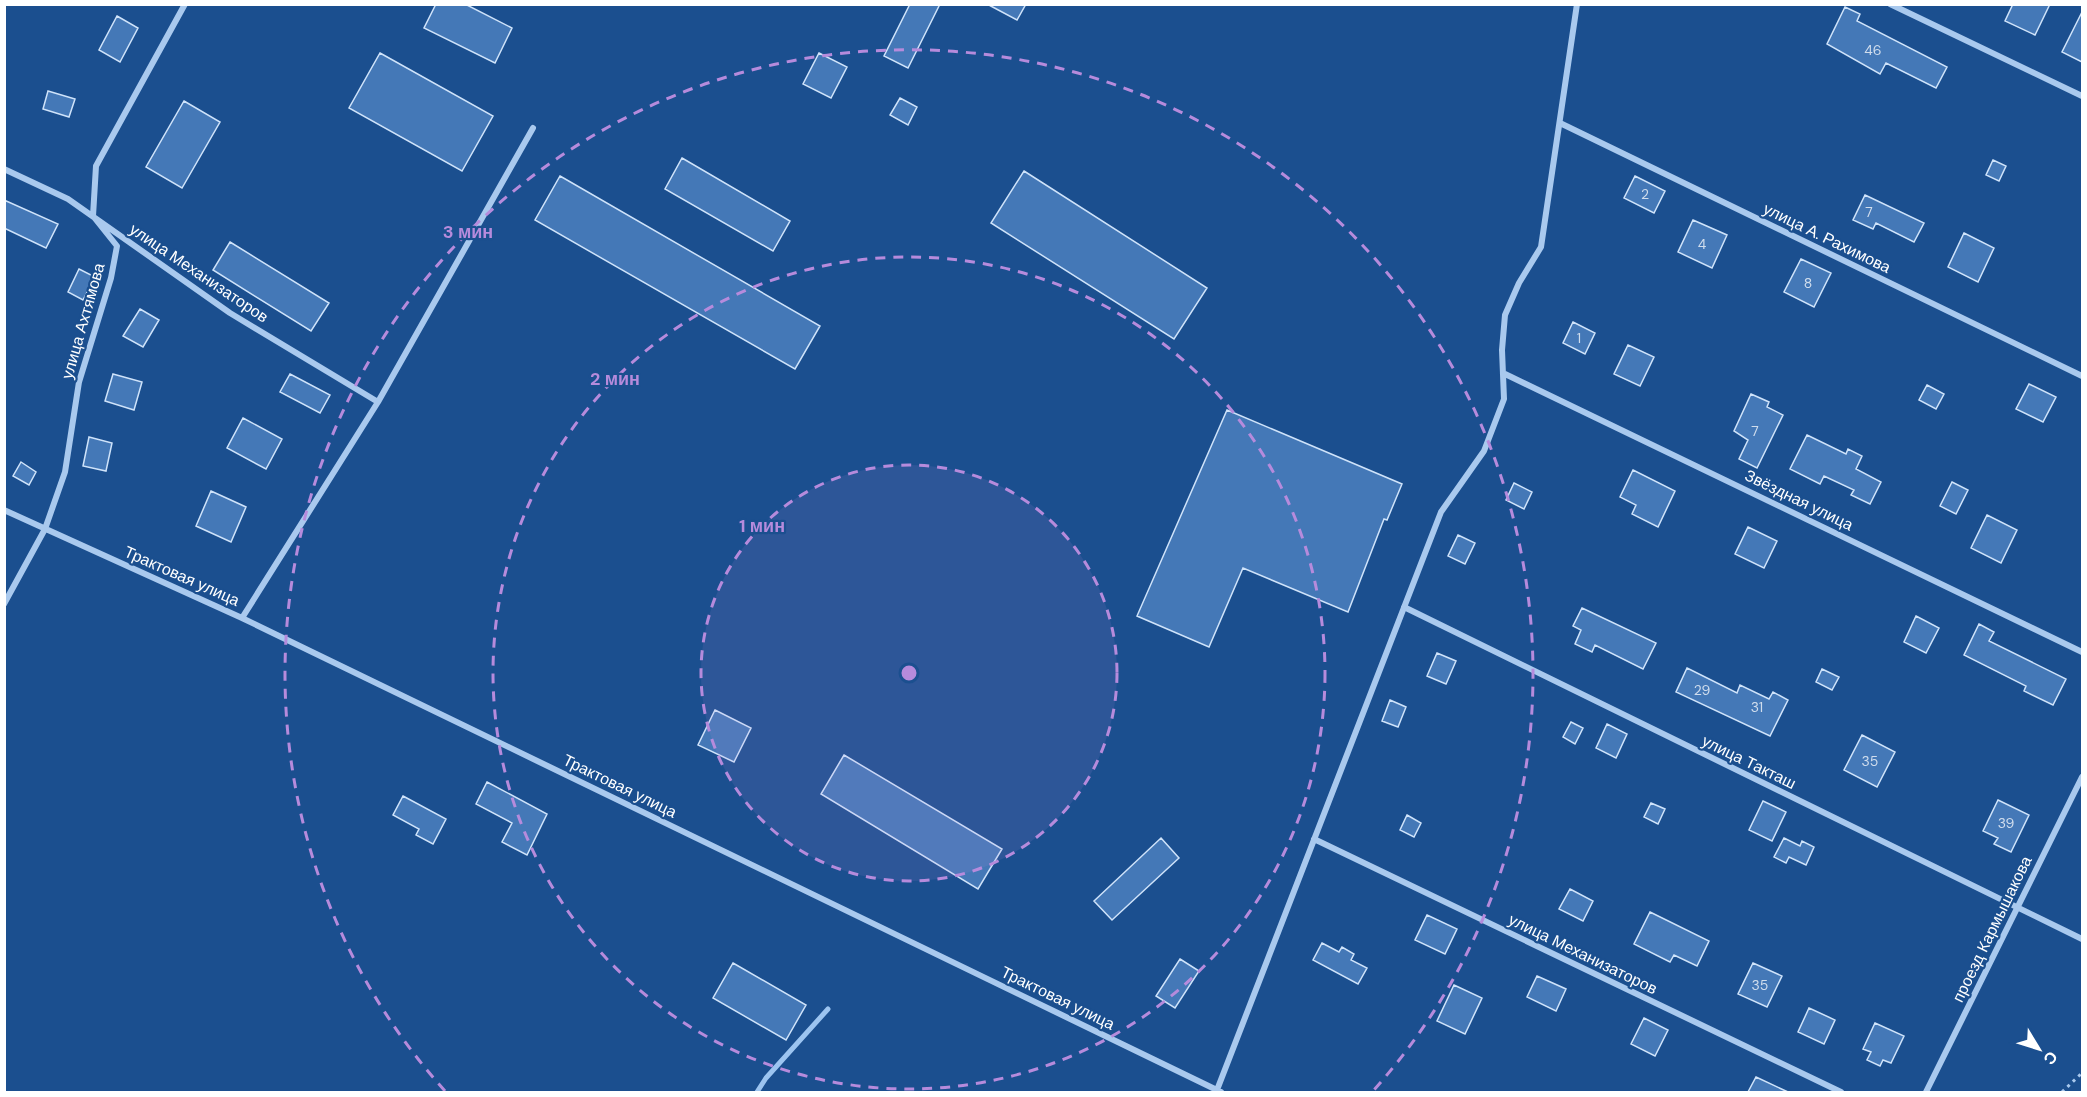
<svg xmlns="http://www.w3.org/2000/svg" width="2087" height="1097" font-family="'DM Sans',sans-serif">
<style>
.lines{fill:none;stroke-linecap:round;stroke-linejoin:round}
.stream{stroke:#9cc4f0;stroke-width:5}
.building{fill:#4478b7;stroke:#cfe3fa;stroke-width:1.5}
.path{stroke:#a9c9ee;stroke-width:3;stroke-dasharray:3 4.5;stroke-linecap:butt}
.minor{stroke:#a9c9ee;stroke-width:6}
.ring{fill:none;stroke:#b68bdc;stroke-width:3;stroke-dasharray:10 8}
.labels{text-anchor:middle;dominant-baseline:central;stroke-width:4.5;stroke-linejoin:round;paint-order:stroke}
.number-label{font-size:14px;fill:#d0dded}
.street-label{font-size:16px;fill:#fff;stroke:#1b4f8f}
.centre{fill:#b68bdc;stroke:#1b4f8f;stroke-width:3}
.ring-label{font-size:18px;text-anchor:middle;font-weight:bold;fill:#b68bdc;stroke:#1b4f8f;stroke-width:4.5;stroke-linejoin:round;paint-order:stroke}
</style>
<rect width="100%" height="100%" fill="#1b4f8f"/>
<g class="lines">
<path class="stream" d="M757,1092L766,1078L828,1009"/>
</g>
<path class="building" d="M436,4H465L512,28L495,63L424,28Z
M910,4H940L908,68L884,56Z
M987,4H1026L1017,20Z
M2013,4H2050L2035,35L2005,21Z
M1845,7L1860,14L1857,21L1947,67L1936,88L1886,63L1880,74L1827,44Z
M2082,12V62L2062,52Z
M117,16L138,28L120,62L99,50Z
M380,53L493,116L462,171L349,108Z
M819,53L847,67L831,98L803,84Z
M48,91L75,99L69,117L43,109Z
M900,98L917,107L908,125L890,115Z
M184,101L220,122L182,188L146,167Z
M682,158L790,221L773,251L665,189Z
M1993,160L2006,166L1999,181L1986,175Z
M1024,171L1207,288L1174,339L991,223Z
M560,176L820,326L795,369L535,220Z
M1635,176L1665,191L1654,213L1624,198Z
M1865,195L1924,223L1914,242L1876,223L1873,229L1853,220Z
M4,200L58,224L46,248L4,228Z
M1693,220L1727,235L1712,268L1678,252Z
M1964,233L1994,248L1978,282L1948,267Z
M230,242L329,303L311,331L213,270Z
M1801,259L1831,273L1814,307L1784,292Z
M79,269L95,277L83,300L68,292Z
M140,309L159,320L143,347L123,336Z
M1573,322L1595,333L1585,354L1563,343Z
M1628,345L1654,357L1640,386L1614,374Z
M113,374L142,382L134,410L105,401Z
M290,374L330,395L320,413L280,392Z
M2029,384L2056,397L2043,422L2016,409Z
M1927,385L1944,394L1936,409L1919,400Z
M1751,394L1769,402L1767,407L1783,415L1757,468L1739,459L1748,440L1734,431Z
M1227,410L1402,484L1387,520L1384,519L1348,612L1243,568L1209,647L1137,616Z
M243,418L282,439L266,469L227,448Z
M1807,435L1846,454L1848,449L1862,456L1856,469L1881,482L1870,504L1851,495L1854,490L1824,476L1820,484L1790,469Z
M89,437L112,443L106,471L83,466Z
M21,462L36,472L29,485L13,476Z
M1633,470L1675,491L1658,527L1632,514L1636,505L1620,497Z
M1952,482L1968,490L1956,514L1940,506Z
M1514,483L1532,492L1524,509L1506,500Z
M211,491L246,507L231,542L196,526Z
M1987,515L2017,530L2001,563L1971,548Z
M1748,527L1777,541L1764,568L1735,554Z
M1458,535L1475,543L1465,564L1448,556Z
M1582,608L1656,643L1643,669L1595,645L1592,652L1575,644L1581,630L1573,626Z
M1916,616L1939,628L1926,653L1904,642Z
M1979,624L1994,632L1989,641L2066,679L2053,705L2024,691L2026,686L1964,655Z
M1437,653L1456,661L1446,684L1427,676Z
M1687,668L1737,693L1740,685L1769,699L1773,692L1788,700L1770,736L1676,692Z
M1822,669L1839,677L1832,690L1816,682Z
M1390,700L1406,707L1398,727L1382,721Z
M715,710L751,728L734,762L698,745Z
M1571,722L1583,728L1575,744L1563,737Z
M1607,724L1627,734L1616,758L1596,748Z
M1862,735L1895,752L1877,787L1844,770Z
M844,755L1002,849L978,889L821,794Z
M487,782L547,814L527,855L502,842L512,823L476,804Z
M403,796L446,819L433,844L416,835L419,829L393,815Z
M1998,800L2029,815L2011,852L1994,844L1998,838L1983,831Z
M1763,801L1786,812L1772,841L1749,830Z
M1651,803L1665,809L1658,824L1644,817Z
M1407,815L1421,823L1414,837L1400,830Z
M1161,838L1179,858L1112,920L1094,901Z
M1784,838L1800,846L1802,841L1814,847L1806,865L1789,857L1786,863L1774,857Z
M1570,889L1593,901L1583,921L1559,909Z
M1650,912L1709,941L1697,966L1674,955L1670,962L1634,944Z
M1427,915L1457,929L1445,954L1415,940Z
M1322,943L1339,952L1342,947L1354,954L1351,960L1367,968L1358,984L1313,960Z
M1180,959L1199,971L1175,1008L1156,996Z
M733,963L806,1005L786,1040L713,998Z
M1753,963L1782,976L1767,1007L1738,994Z
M1537,976L1566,989L1556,1011L1527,997Z
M1454,985L1482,998L1465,1034L1437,1021Z
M1809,1008L1835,1020L1824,1044L1798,1032Z
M1644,1018L1668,1030L1655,1056L1631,1044Z
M1875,1023L1904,1036L1891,1063L1883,1060L1880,1066L1867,1060L1871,1052L1863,1049Z
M1756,1077L1788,1092H1748Z"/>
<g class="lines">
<path class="path" d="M2062,1092L2082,1073"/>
<path class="minor" d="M1890,4L2082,96
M1560,123L2082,376
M4,169L68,199L230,313L378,402
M1503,373L2082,652
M4,510L242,618L1221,1092
M4,604L45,529L65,472L79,382L111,278L117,246L93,216L96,166L185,4
M1404,607L2082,939
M242,618L378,402L533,128
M1314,839L1841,1092
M1217,1090L1441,512L1484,451L1504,399L1502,350L1505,315L1519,283L1541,247L1577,4
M1926,1092L2082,777"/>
</g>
<circle cx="909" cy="673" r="208" fill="#b68bdc" fill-opacity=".12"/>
<g class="ring">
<circle cx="909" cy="673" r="208"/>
<circle cx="909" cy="673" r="416"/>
<path d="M445 1091A624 624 0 1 1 1373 1091"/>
</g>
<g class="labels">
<g class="number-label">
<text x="1873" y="50">46</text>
<text x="1645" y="194">2</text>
<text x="1869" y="212">7</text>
<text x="1702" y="244">4</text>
<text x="1808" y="283">8</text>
<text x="1579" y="338">1</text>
<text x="1755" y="431">7</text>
<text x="1702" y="690">29</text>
<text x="1757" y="707">31</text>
<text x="1870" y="761">35</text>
<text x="2006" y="823">39</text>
<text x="1760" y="985">35</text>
</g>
<g class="street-label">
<text transform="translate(1827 238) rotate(26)">улица А. Рахимова</text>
<text transform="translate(199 273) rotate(34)">улица Механизаторов</text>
<text transform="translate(83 321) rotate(-74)">улица Ахтямова</text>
<text transform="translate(1799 500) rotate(26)">Звёздная улица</text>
<text transform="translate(182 576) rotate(24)">Трактовая улица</text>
<text transform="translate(1749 762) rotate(26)">улица Такташ</text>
<text transform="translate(620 786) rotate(26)">Трактовая улица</text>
<text transform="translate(1992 929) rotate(-64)">проезд Кармышакова</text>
<text transform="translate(1583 954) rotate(26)">улица Механизаторов</text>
<text transform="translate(1058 998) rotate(26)">Трактовая улица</text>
</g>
</g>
<circle cx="909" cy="673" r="9" class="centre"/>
<g class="ring-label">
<text x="468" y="238">3 мин</text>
<text x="615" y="385">2 мин</text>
<text x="762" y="532">1 мин</text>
</g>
<rect width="2087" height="1097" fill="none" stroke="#ffffff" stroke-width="12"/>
<g transform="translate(2039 1049) rotate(128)" stroke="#1b4f8f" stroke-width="4.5" paint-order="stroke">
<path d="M0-4.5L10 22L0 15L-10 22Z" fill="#ffffff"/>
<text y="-9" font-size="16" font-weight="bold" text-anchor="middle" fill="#ffffff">С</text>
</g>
</svg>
